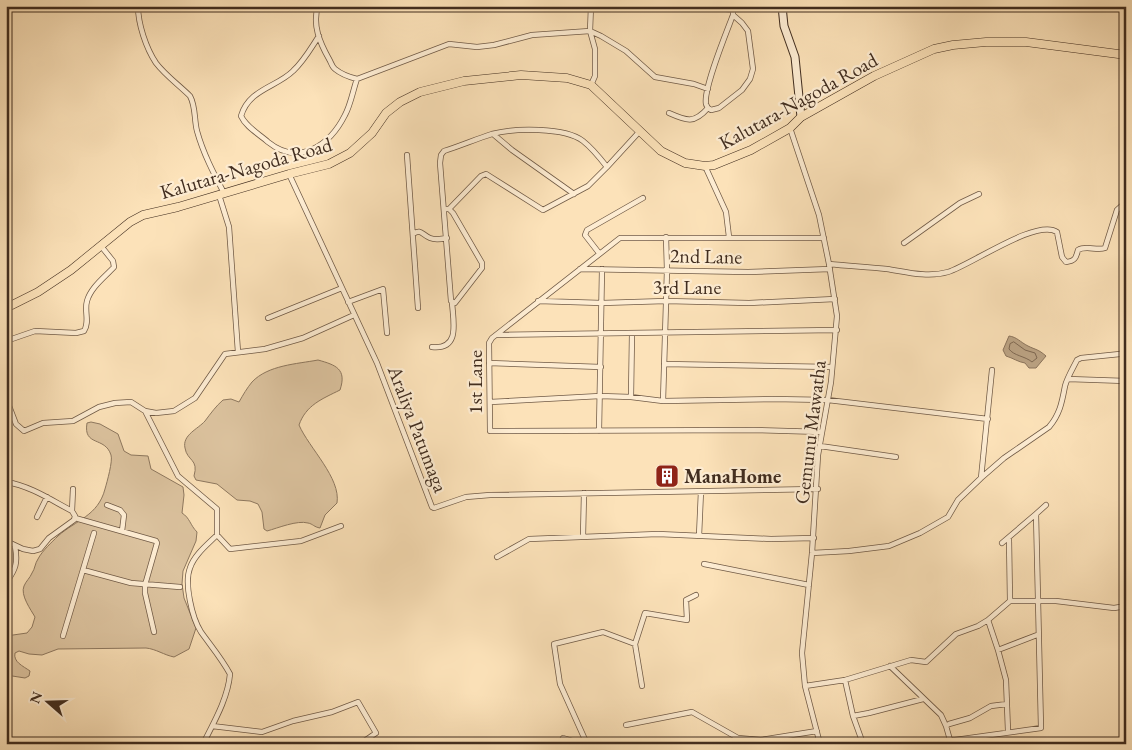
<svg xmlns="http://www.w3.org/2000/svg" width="1132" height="750" font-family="'EB Garamond',serif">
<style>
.green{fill:#dcc39f;stroke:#8e785f}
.water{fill:#bca485;stroke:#8b745c}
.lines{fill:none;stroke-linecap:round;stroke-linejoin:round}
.shore{stroke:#7e6852;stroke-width:1}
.street-casing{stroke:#705a46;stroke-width:6}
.secondary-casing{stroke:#412d1f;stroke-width:9}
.primary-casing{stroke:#412d1f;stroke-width:9}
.street{stroke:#fdecd2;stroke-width:4.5}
.secondary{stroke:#fdecd2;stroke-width:7}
.primary{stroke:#fce2b9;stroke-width:8}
.labels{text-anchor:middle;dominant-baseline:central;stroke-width:4.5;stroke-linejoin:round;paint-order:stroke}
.street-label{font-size:20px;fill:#412d1f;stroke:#fdecd2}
.poi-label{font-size:20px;font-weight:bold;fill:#412d1f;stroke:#fdecd2;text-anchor:start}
</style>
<rect width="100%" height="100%" fill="#fce2b9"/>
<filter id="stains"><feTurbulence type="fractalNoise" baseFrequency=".004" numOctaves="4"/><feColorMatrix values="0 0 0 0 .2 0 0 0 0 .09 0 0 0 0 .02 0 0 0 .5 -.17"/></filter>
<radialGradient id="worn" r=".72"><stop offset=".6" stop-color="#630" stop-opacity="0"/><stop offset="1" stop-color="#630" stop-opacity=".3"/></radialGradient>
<path class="green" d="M318,360C336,365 347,369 340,390C322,399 306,405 299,425C309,448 341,478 337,503L325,515L320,528C314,527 313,524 308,523C297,520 278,528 267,531L264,529L262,512L258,504L250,501L237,500L217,484L196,480L194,476C199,459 187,461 185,448C182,435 198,429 205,421C211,413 216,406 223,400L231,399L239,402C243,395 247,388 252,382C268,365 297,364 318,360Z
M91,422L100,424L118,434L124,451L131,455L148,456L151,469L183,487L184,495L182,513C190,518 190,525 197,532L196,541L183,571L182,584L184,598L196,628L189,649L174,657C164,655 156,649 146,648L58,649L42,655L29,654L19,651L15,653C13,662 23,666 30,671L29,676L25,678L6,675V636L27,633L32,627L35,617C31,610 20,595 24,586C26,581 30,578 32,573C35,569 35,563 38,559C42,551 52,542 58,536C76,520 98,516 105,489C107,482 113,461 111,455C105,436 83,447 87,423Z"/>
<path class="water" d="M1009,336C1017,337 1020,342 1028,346C1036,350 1038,349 1046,356L1036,368H1029L1025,363C1018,362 1013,358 1006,356L1003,350Z"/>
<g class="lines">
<path class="shore" d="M1014,342L1025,350L1035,353L1037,358L1032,362C1025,356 1014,356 1009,349L1010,344Z"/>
<g class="street-casing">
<path id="street" d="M138,6C138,24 146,48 156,63C165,75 180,86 190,96C196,107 194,120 197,131C203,153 214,174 224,193
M318,6C312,25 320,43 329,59C331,62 332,67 335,69C341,74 349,77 357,79L449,44L477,47L494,45L532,35L590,31L601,36L626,51L655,77L694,84L708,89
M591,6L590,31L595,49V76L591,85
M718,6C725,10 731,11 738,6
M733,10V15L742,23L748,31L753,69L750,79L742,90L719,108L711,110C708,108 707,108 706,104C703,89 727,31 733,15
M319,36C311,48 304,61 293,71C277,87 249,89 241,116C246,127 259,134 268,142C299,167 330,145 345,115C351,104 353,90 357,79
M669,113C687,121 694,124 708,108
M790,128L819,215L829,264L837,316L831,382L818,455L812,553L802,653L805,686L820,744
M493,134L512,150L574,194
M407,155L418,308
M705,166L726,212L729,237
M289,174L377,363L432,507L434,508L466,497L490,495L818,489
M219,195L229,227L238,352
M444,209H449L453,213L482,263V268L455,303L451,301L440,163L441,155L444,151C460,146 476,139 492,134C514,128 565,127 583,141C592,148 600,158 607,167L640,131
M449,209L481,176L486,174L543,210L588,186L607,167
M413,234C421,228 422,235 430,238C435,240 442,239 447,238
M904,243L960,203L979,194
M599,253L585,235L587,230L643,198
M829,264C848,266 868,267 887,269C906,272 928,278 948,272C971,265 1037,218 1057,232L1062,257L1066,262C1075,261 1076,258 1078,250C1086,245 1097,251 1105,248L1117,210L1126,202
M580,269L748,272L830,269
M538,301L602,303L666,301L749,303L835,299
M348,302L383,289L387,333
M268,318L342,288
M496,335L837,330
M6,341L35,331L76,333L84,331C90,322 84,311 87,301C91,287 105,277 114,267L113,261L101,246
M432,347C461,350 453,321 452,302
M489,363L601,367
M664,364L832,367
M1068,379L1126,381
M631,397L632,333
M6,398L16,424L24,431L43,423L73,421L99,407L115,403L131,402L145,411L156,413L174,411L195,398L225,354L265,349L303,338L354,315
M663,401L667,270L666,237
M490,402L600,396L631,397L663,401L772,399L828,400L988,419
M145,411L178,476L217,509V535C208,544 194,555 190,568C184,583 192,618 201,632C211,646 222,659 230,674C228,698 214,722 203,744
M599,431L602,269
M822,432L754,430L490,431L489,343L492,338L620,238H824
M820,446L896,457
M981,478L992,370
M6,482C31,486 51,500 72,511
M107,505L120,510L124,515L122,531
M37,517L47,497
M75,518L156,541L157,543L145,585V593L154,632
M217,535L230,549L301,541L341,526
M699,536L701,491
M583,537L584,493
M6,541L23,549L33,551L40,549L49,538L74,520L75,516L72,511L73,489
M1002,543L1036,514
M812,553L849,551L889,546L920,533L948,517L958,500L981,478L1004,458L1049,427C1060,414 1062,402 1065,386C1067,378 1073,368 1077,360L1081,358L1120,354L1126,350
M497,557L529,539L658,534L771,539L814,538
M704,564L809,585
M83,570L131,583L180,587
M6,583C16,569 18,563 15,546
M1010,601H1056L1114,608L1126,606
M988,620L998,650L1037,635
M63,636L94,533
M635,644L645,613L687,620L686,600L696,595
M998,650L1006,680L1008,731
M890,666L941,715L946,726
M845,680L911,660L926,662L956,634L978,626L988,620L1010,601L1009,539
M805,686L845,680L853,716L862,741L878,744
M853,716L869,713L923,699
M626,725L692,712L738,738L761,740L817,731
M212,726L262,732L293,721L332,712L358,702L376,733L360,744
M6,738L7,736
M950,740L946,726L949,724L970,718L991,706L1007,704
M560,744L563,738L582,744
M587,744L560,684L554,644L603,632L635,644L642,686
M926,744L1041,728L1036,514L1046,505"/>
</g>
<g class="secondary-casing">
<path id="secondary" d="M782,6L784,26L795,57L801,117"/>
</g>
<g class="primary-casing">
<path id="primary" d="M6,308L38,292L71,270L130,222L143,215L178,207L289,174L329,164L350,153L372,133L386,113L400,102L420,92L464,81L521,75L567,78L591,85L661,151L685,163L705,166L714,165L751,150L790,128L801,117L874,76L934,49L953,45L986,42H1026L1126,55"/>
</g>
<use href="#street" class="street"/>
<use href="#secondary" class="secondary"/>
<use href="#primary" class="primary"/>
</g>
<defs>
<g id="building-square" transform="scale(1.25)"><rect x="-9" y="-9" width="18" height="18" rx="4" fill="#8f2418" stroke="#fdecd2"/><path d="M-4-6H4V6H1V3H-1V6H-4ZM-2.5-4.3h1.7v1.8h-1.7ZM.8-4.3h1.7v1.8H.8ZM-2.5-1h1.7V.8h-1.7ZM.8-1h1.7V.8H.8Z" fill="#fff"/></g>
</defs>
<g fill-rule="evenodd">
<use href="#building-square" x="667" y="476"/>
</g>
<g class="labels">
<g class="street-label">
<text transform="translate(798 101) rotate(-29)">Kalutara-Nagoda Road</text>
<text transform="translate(246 168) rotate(-16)">Kalutara-Nagoda Road</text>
<text transform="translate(706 256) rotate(1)">2nd Lane</text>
<text x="687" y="287">3rd Lane</text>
<text transform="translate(475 382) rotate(-90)">1st Lane</text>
<text transform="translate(418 429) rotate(69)">Araliya Patumaga</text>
<text transform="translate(810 432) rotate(-83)">Gemunu Mawatha</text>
</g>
<g class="poi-label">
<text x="684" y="476">ManaHome</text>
</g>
</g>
<rect width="1132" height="750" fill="none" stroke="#fce2b9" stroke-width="25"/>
<rect x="8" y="8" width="1117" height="735" fill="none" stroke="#412d1f" stroke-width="2.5"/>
<rect x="12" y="12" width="1107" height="725" fill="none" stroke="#412d1f"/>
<g transform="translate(48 702) rotate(290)" stroke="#fdecd2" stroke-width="4" paint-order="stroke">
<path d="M0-4L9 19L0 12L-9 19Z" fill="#412d1f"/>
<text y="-8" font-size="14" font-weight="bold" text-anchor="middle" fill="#412d1f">N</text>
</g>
<rect width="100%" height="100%" filter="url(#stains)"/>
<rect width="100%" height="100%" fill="url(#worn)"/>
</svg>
